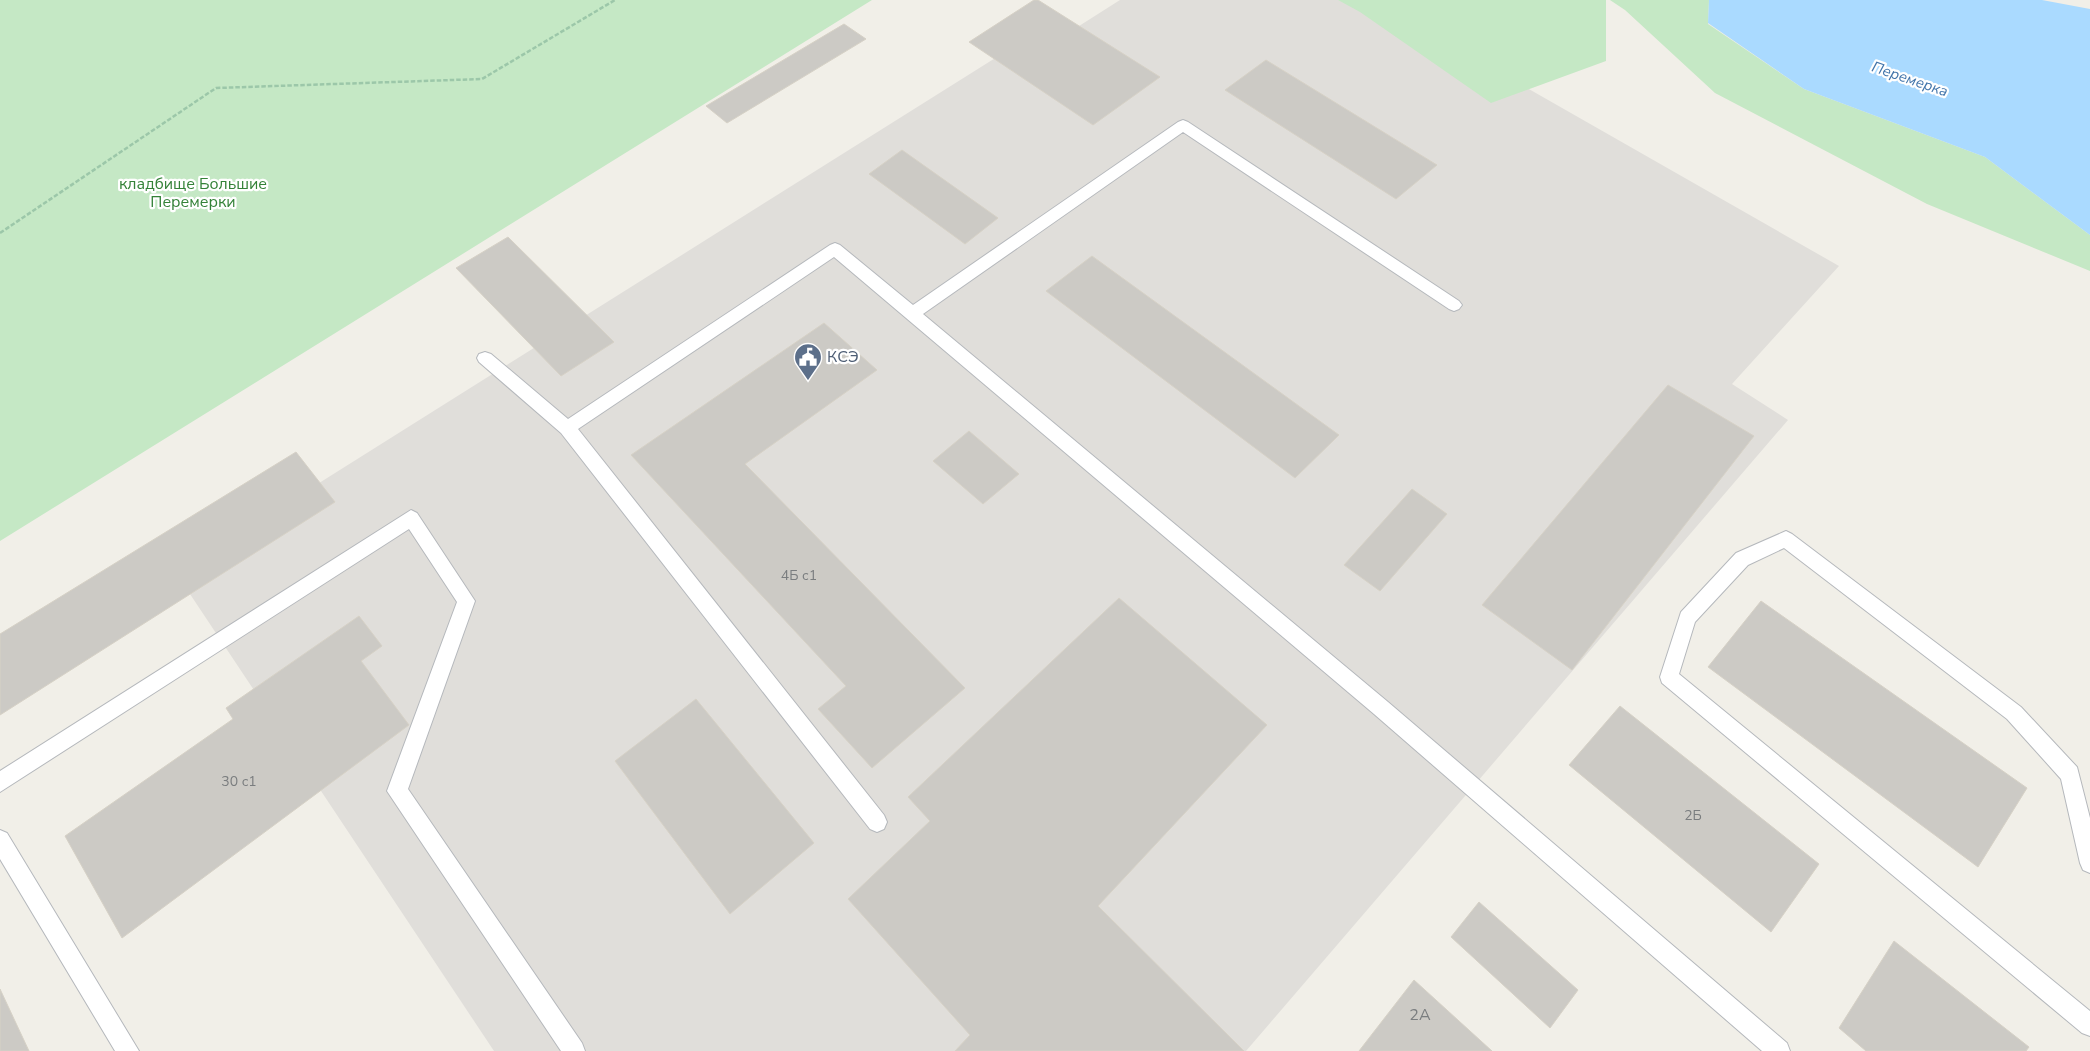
<svg xmlns="http://www.w3.org/2000/svg" width="2090" height="1051" font-family="'Nunito Sans',sans-serif">
<style>
.industrial{fill:#e0deda}
.green{fill:#c5e8c5}
.water{fill:#aadaff}
.building{fill:#cccac5;stroke:#d6d1c6}
.lines{fill:none;stroke-linecap:round;stroke-linejoin:round}
.lane-casing{stroke:#b5b8bc;stroke-width:2}
.path{stroke:#9cc7a9;stroke-width:2.5;stroke-dasharray:4.5 2;stroke-linecap:butt}
.lane{fill:#fff;fill-rule:evenodd}
.labels{text-anchor:middle;dominant-baseline:central;stroke-width:4.5;stroke-linejoin:round;paint-order:stroke}
.number-label{font-size:14px;fill:#7a7d7f}
.far-water-label{font-size:15px;font-style:italic;fill:#4174aa;stroke:#fff}
.park-label{font-size:16px;fill:#348238;stroke:#fff}
.service-label{font-size:16px;fill:#4e5e75;stroke:#fff;text-anchor:start}
.near-number-label{font-size:16px;fill:#7a7d7f}
</style>
<rect width="100%" height="100%" fill="#f1efe8"/>
<path class="industrial" d="M1120,0H1373L1839,266L1732,384L1788,420L1246,1051H494L176,573L1035,33L1057,40Z"/>
<path class="green" d="M0,0H872L0,541Z
M1338,0H1606V61L1491,103L1360,12Z
M1610,0H1709L1708,24L1804,89L1985,157L2090,235V271L1927,204L1715,93L1625,10Z"/>
<path class="water" d="M1709,0H2042L2090,9V235L1985,157L1804,89L1708,23Z"/>
<path class="building" d="M1034,0H1038L1160,77L1093,125L969,42Z
M844,24L866,39L727,123L706,106Z
M1266,60L1437,165L1396,199L1225,90Z
M902,150L998,218L965,244L869,174Z
M508,237L614,342L561,376L456,268Z
M1092,256L1339,435L1295,478L1046,291Z
M824,323L877,370L745,464L965,688L872,768L818,709L846,686L631,455Z
M1668,385L1754,436L1572,670L1482,605Z
M969,431L1019,474L983,504L933,461Z
M296,452L335,502L0,715V634Z
M1412,489L1447,514L1380,591L1344,565Z
M1119,598L1267,725L1098,906L1244,1051H955L970,1035L848,899L930,821L908,797Z
M1761,601L2027,788L1978,867L1708,667Z
M359,616L382,646L361,661L409,725L122,938L65,836L233,719L226,708Z
M696,699L814,843L730,914L615,761Z
M1620,706L1819,864L1771,932L1569,765Z
M1479,902L1578,990L1550,1028L1451,937Z
M1894,941L2029,1047L2026,1051H1866L1839,1028Z
M1414,980L1492,1051H1359Z
M0,989L29,1051H0Z"/>
<g class="lines">
<g class="lane-casing">
<path id="lane" d="M1183,120L1188,122L1459,301L1462,305L1459,309L1454,311L1449,309L1183,132L923,314L1388,702L1787,1043L1790,1051H1762L1374,714L834,257L578,429L884,815L887,822L884,829L877,832L870,829L561,433L479,362L477,358L479,354L485,352L491,354L568,419L830,245L835,243L840,245L913,305L1178,122Z
M411,510L417,513L475,601L408,789L582,1043L585,1051H561L387,791L457,602L409,529L0,792V771Z
M1786,531L1792,534L2021,707L2077,767L2090,818V873L2083,870L2080,863L2061,779L2007,719L1784,548L1748,565L1695,622L1679,674L2090,1011V1036L2082,1033L1662,683L1660,677L1681,612L1736,553Z
M0,830L7,833L139,1051H115L0,859Z"/>
</g>
<path class="path" d="M0,233L216,88L482,79L615,0"/>
<use href="#lane" class="lane"/>
</g>
<defs>
<g id="civic-pin" transform="scale(1.4375)"><path d="M0 17L-7.5 6A9.5 9.5 0 1 1 7.5 6Z" fill="#5c6f8a" stroke="#fff"/><path d="M-.6-6.5H3V-4.5H.6V-3L4-1V1h2V6H-6V1h2V-1L-.6-3ZM-1.2 2.5V6h2.4V2.5Z" fill="#fff"/></g>
</defs>
<g fill-rule="evenodd">
<use href="#civic-pin" x="808" y="357"/>
</g>
<g class="labels">
<g class="number-label">
<text x="799" y="575">4Б с1</text>
<text x="239" y="781">30 с1</text>
<text x="1693" y="815">2Б</text>
</g>
<g class="far-water-label">
<text transform="translate(1910 79) rotate(19)">Перемерка</text>
</g>
<g class="park-label">
<text x="193" y="184">кладбище Большие<tspan x="193" dy="18">Перемерки</tspan></text>
</g>
<g class="service-label">
<text x="827" y="357">КСЭ</text>
</g>
<g class="near-number-label">
<text x="1420" y="1015">2А</text>
</g>
</g>
</svg>
